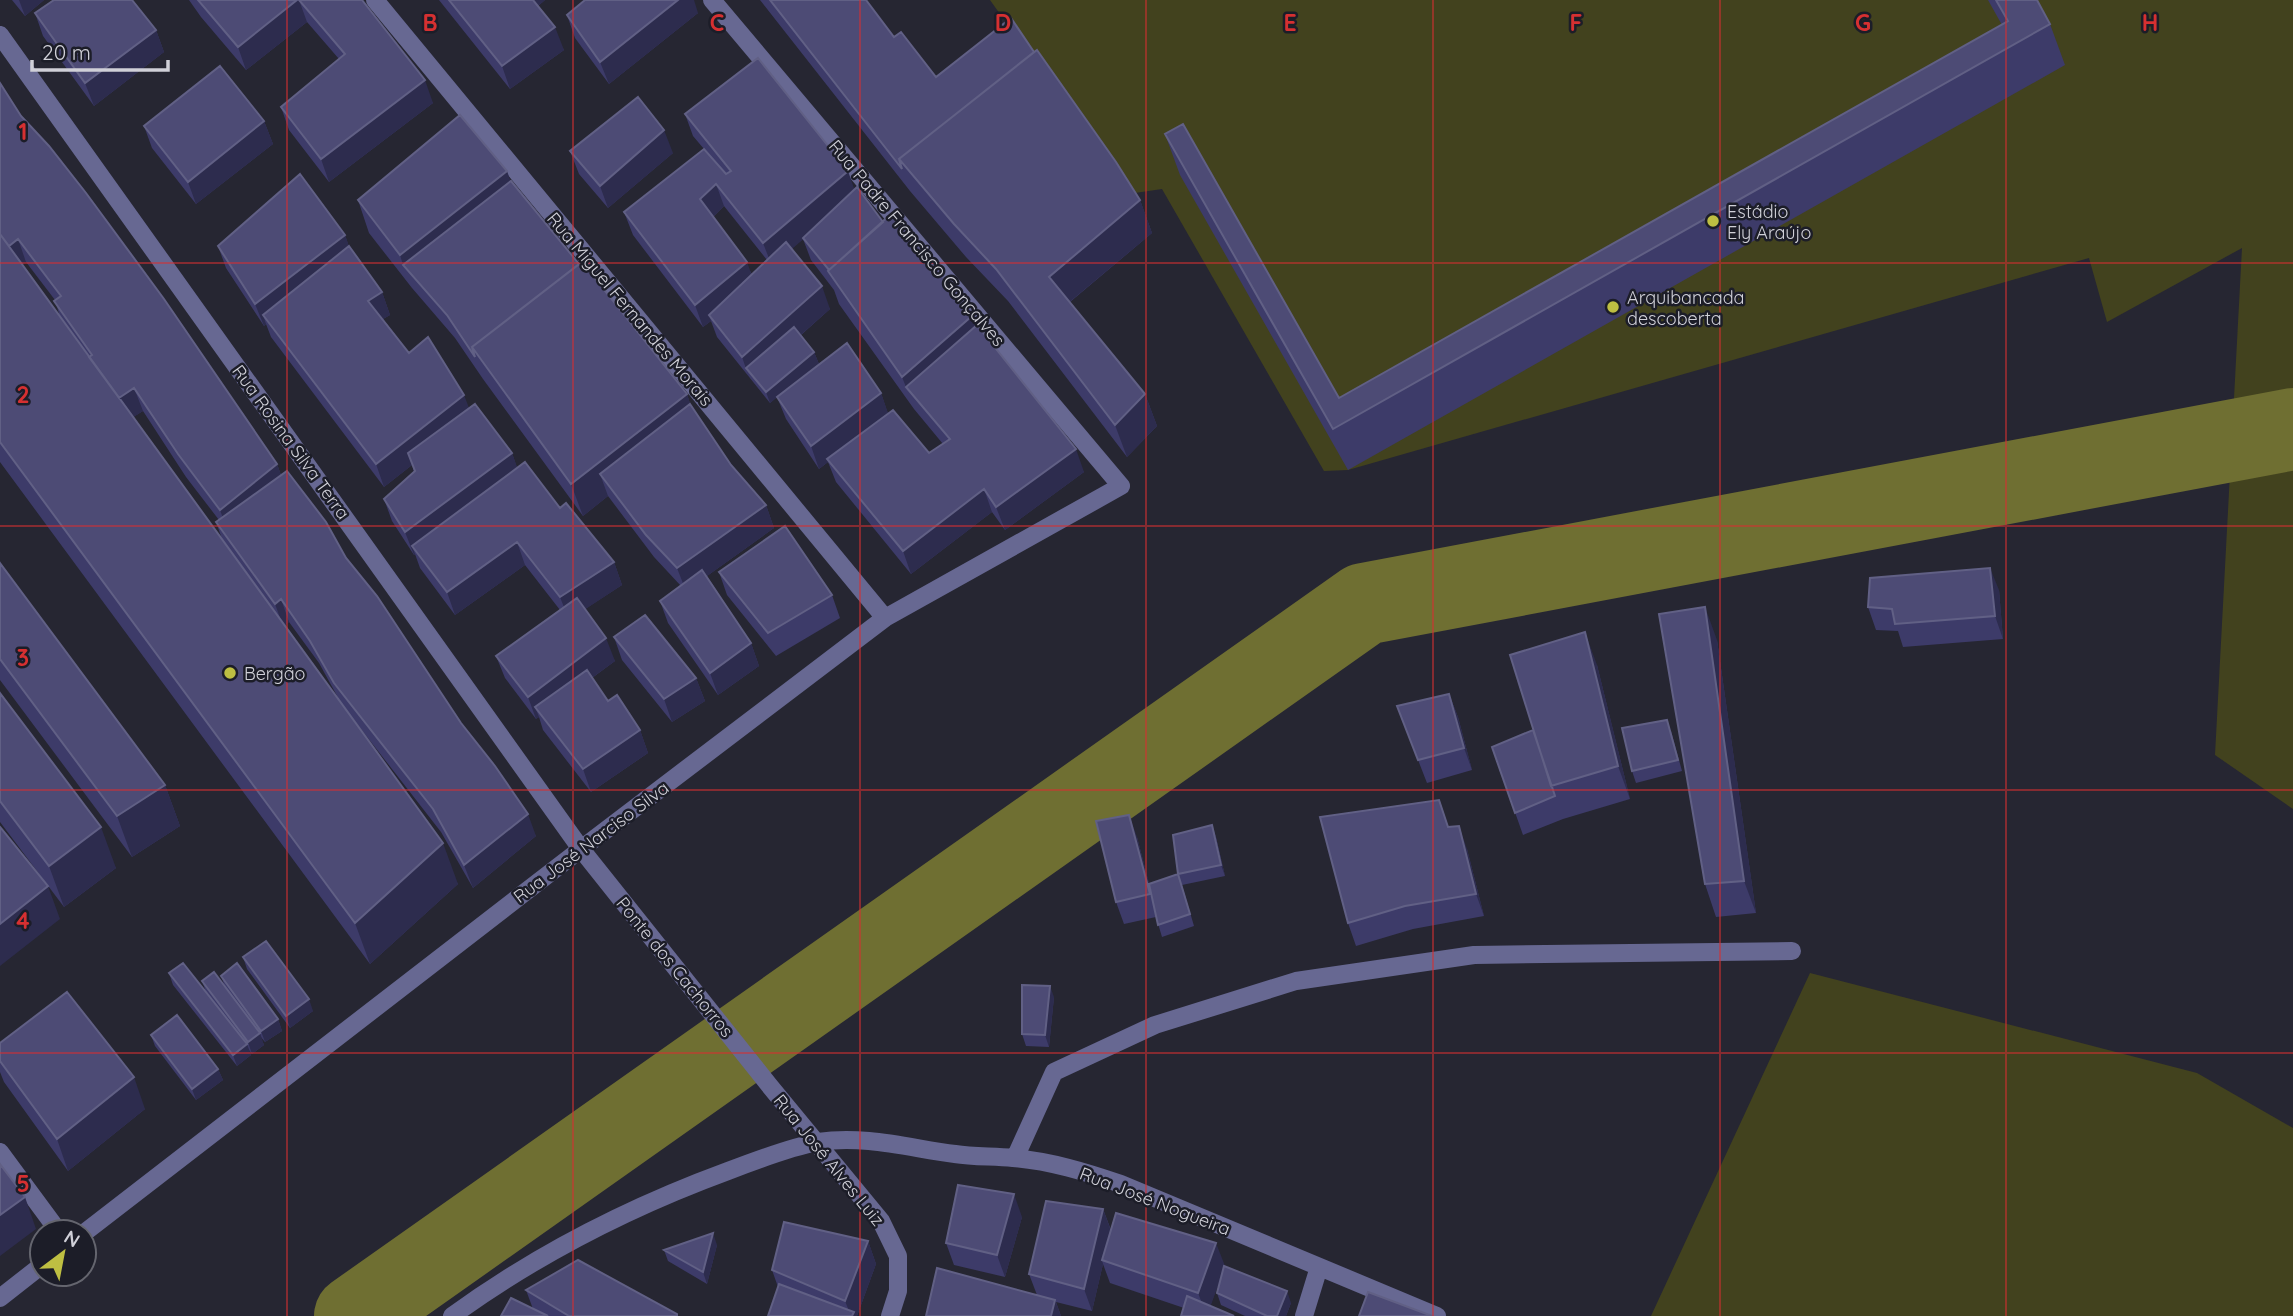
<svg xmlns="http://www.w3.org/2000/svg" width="2293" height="1316" font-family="Quicksand,sans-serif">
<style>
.green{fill:#42421e}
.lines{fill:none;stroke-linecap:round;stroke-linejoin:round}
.river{stroke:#6f6f32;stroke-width:82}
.minor{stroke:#676892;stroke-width:18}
.wall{fill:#3d3b69;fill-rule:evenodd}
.shaded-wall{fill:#2d2c4e}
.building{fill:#4d4b75;stroke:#616085;stroke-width:2}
.grid{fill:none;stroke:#d63031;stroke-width:2;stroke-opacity:0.55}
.poi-dot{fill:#bebf42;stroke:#1c1d28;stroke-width:2.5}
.labels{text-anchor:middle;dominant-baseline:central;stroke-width:5;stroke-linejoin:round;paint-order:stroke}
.poi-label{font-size:18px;fill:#d0d0d8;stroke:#1c1d28;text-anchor:start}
.street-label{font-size:18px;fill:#d0d0d8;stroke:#1c1d28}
.grid-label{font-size:23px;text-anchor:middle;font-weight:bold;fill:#d63031;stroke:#1c1d28;stroke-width:5;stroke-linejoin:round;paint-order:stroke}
</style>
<rect width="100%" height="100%" fill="#262632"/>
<path class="green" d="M990,0H2293V809L2215,755L2242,248L2107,322L2089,258L1348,470L1324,471L1162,189L1128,194Z
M1810,973L2197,1073L2293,1128V1316H1651Z"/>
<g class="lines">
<path class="river" d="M355,1316L1364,604L2293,429"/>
<path class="minor" d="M375,0L885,618
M0,35L581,849L769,1085L881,1221L898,1256V1291L890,1316
M0,1152L59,1232
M1015,1158L1054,1072L1155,1025L1296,981L1474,955L1792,951
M84,1233L581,849L885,618L1121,486L712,0
M0,1298L42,1265
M452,1316C536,1255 630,1207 728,1171C754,1161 791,1147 818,1142C865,1135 909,1148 955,1154C974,1157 994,1156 1013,1158C1050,1161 1086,1172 1121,1184L1437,1316
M1304,1316L1319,1267"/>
</g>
<path class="wall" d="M12,0H44L25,16Z
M189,0H362L433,103L329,182L289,130L281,107L339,59L307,22L246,70L201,17Z
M439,0H545L538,6L564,50L510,89Z
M760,0H866L894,37L936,77L1140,200L1152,233L1070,302L1145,394L1157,426L1127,457L1008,301L966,257L910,191Z
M1988,0H2037L2050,24L2065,65L1348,470L1180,175L1165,134L1339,398L2002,25Z
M35,13L156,30L164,52L94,106L43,36Z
M698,13L609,84L575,38L567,15Z
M0,83L21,116L277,464L281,475L346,558L536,836L473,888L441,832L350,715L458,884L370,964L0,462ZM26,262L55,300L60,317L22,265ZM143,411L186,477L219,520L216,522L222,539L133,417ZM289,622L319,663L341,703L285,625Z
M685,114L854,189L883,222L973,315L977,325L1084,472L1005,530L992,512L911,574L836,482L828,462L819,469L786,419L777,397L770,403L717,337L711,321L703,327L633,235L624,212L704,149L693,136ZM724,206L767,260L752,274L713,217ZM803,239L811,260L834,290L839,304L914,409L943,444L929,453L888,414L881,393L787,389L819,364L814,352L801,335L830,309L791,249Z
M264,121L273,144L196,204L152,148L144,126Z
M570,151L673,153L608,208L579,174Z
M511,181L687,394L690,404L731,465L766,505L774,528L707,576L751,643L759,666L718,695L668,623L660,601L681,586L654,557L608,496L583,516L483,379L455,338L412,288L369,233L358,200Z
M345,235L349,247L382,292L390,315L383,319L409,353L469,408L512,453L517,468L614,562L622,585L585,609L615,661L592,678L608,701L640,730L648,753L591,792L543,730L539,717L536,719L505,678L496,656L560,610L525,565L455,615L420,568L415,554L414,555L392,521L384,499L414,472L412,465L384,487L271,337L266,324L264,326L226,268L218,246Z
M0,563L165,785L180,826L132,857L0,680Z
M719,572L832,595L840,618L776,656L727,595Z
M1999,590L2003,639L1903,647L1898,631L1876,630L1868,607Z
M614,637L696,678L705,701L672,722L622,660Z
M1717,640L1756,913L1716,917L1705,884Z
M1597,665L1630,799L1563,819L1523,835L1492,747L1533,730Z
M0,693L116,868L64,907L0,822Z
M1449,694L1458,717L1472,770L1427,783L1397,706Z
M1671,731L1682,771L1636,783L1632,771Z
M1212,825L1216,837L1225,876L1182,885L1194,926L1162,937L1156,917L1124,924L1116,902L1137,837L1149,884L1178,874Z
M1467,849L1484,916L1413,929L1356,946L1348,923Z
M243,957L313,1011L290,1028L247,969Z
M169,973L206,992L202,981L225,987L221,976L278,1019L282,1031L265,1042L260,1036L264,1045L252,1054L248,1049L251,1055L237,1066L173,985Z
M1054,997L1049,1047L1026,1046L1022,1034Z
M151,1035L218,1069L223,1080L196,1100L155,1046Z
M0,1043L145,1109L68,1171L4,1082L0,1072Z
M1103,1209L1111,1230L1225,1266L1210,1306L1184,1308L1110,1283L1103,1264L1092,1311L1056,1302L1061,1316H926L1037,1295L1029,1274Z
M1022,1217L1005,1277L954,1265L946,1243Z
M868,1241L876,1264L857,1316H768L778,1287L772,1270Z
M717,1245L707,1284L668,1261L664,1250Z
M526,1290L677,1314L678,1316H501L533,1309Z
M1217,1293L1291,1303L1286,1316H1245L1221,1305Z"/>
<path class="shaded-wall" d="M19,0H44L25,16Z
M297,0H299L307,22L246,70L238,47Z
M528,0H545L532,11Z
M678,0H694L698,13L609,84L600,62Z
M555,27L564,50L510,89L502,66Z
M156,30L164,52L94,106L85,83Z
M425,80L433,103L329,182L321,159Z
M264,121L273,144L196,204L188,182Z
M664,130L673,153L608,208L600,186Z
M507,171L519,204L403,265L400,255Z
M848,171L856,194L772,266L763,243Z
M716,184L724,206L708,222L700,199Z
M1140,200L1152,233L1061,309L1049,277Z
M345,235L353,257L263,315L266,324L264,326L255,304Z
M18,239L26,262L0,282V253Z
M747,262L755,284L709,315L711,321L703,327L695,305Z
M822,286L830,309L753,377L746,368L750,380L742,357Z
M382,292L390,315L376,323L368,301Z
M973,315L985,348L906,387L902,377Z
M814,352L819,364L770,403L766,392Z
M134,388L143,411L123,424L115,401Z
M881,393L889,416L827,459L828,462L819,469L811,446Z
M687,394L698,427L600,474L608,496L583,516L571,484Z
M1145,394L1157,426L1127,457L1115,425Z
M464,395L473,418L408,453L412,465L384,487L376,464Z
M1076,449L1084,472L1005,530L996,507Z
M512,453L520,475L412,546L415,554L414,555L405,532Z
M277,464L285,486L228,532L220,510Z
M984,489L992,512L911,574L903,551Z
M766,505L774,528L686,591L677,568Z
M517,542L525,565L455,615L447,592Z
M614,562L622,585L569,620L560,597Z
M1990,568L1999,590L2003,639L1995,616Z
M281,599L289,622L283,626L275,604Z
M1705,607L1717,640L1756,913L1744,881Z
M1585,632L1597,665L1630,799L1618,766Z
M606,638L615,661L541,715L535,707L539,717L536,719L528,697Z
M751,643L759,666L718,695L710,673Z
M696,678L705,701L672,722L664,699Z
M1449,694L1458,717L1472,770L1464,748Z
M640,730L648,753L591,792L583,769Z
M165,785L180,826L132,857L117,816Z
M528,814L536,836L473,888L464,865Z
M1129,815L1137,837L1158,917L1150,894Z
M1212,825L1216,837L1225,876L1221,865Z
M1459,826L1467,849L1484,916L1476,894Z
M101,827L116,868L64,907L49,866Z
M443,843L458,884L370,964L355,923Z
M48,886L60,919L0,966V924Z
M1050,986L1054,997L1049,1047L1045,1035Z
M309,999L313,1011L290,1028L286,1016Z
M278,1019L282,1031L265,1042L261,1031Z
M260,1033L264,1045L252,1054L248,1042Z
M247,1044L251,1055L237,1066L233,1055Z
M218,1069L223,1080L196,1100L192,1089Z
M134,1077L145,1109L68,1171L57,1139Z
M1014,1194L1022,1217L1005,1277L997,1255Z
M25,1197L36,1229L0,1256V1215Z
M1103,1209L1111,1231L1102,1260L1103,1264L1092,1311L1084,1289Z
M713,1233L717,1245L707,1284L703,1272Z
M868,1241L876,1264L857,1316H851L845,1301Z
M1216,1243L1225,1266L1207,1316L1198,1293Z
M1287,1291L1291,1303L1286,1316H1277Z
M1055,1300L1061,1316H1051Z"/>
<path class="building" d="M54,0H132L156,30L85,83L35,13Z
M198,0H297L238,47Z
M299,0H362L425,80L321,159L281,107L345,54Z
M449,0H533L555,27L502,66Z
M585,0H678L600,62L567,15Z
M770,0H866L894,37L901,32L936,77L1011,18L1034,52L899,159L902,169Z
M1996,0H2037L2050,24L1333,429L1165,134L1183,124L1339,398L2008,21Z
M1037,50L1116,162L1140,200L1049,277L1145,394L1115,425L996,269L954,224L899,159Z
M758,58L848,171L763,243L716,184L700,199L747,262L695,305L624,212L704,149L726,174L731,171L685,114Z
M220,66L264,121L188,182L144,126Z
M0,83L21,116L49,146L86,193L164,299L277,464L220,510L178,454L134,388L119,398L89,357L92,355L54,301L61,296L18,239L9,246L0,234Z
M638,97L664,130L600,186L570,151Z
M460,115L507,171L400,255L358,200Z
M300,174L345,235L255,304L218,246Z
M511,181L579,264L472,347L475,357L447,315L403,265Z
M857,187L883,222L829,270L803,238Z
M892,213L973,315L902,377L828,271Z
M0,234L443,843L355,923L0,442Z
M786,242L822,286L742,357L709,315Z
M349,246L382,292L368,301L409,353L428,337L464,395L376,464L263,315Z
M582,262L687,394L571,484L472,347Z
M977,325L1076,449L996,507L984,489L903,551L827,459L893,410L929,453L950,439L906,387Z
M794,327L814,352L766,392L746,368Z
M847,343L881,393L811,446L777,397Z
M475,404L512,453L405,532L384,499L415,471L408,453Z
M690,404L731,465L766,505L677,568L646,535L600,474Z
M525,462L560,508L566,503L614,562L560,597L517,542L447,592L412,546Z
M287,471L326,522L346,558L377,596L461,723L495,766L528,814L464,865L433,809L334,683L310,641L281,599L275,604L216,522Z
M785,526L832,595L768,633L719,572Z
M0,563L165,785L117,816L0,659Z
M1990,568L1995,616L1895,624L1892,609L1868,607L1870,578Z
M702,570L751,643L710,673L660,601Z
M577,598L606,638L528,697L496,656Z
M1705,607L1744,881L1705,884L1659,614Z
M645,615L696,678L664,699L614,637Z
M1585,632L1618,766L1551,786L1510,655Z
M587,670L608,701L617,695L640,730L583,769L535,707Z
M0,693L101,827L49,866L0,801Z
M1449,694L1464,748L1418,760L1397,706Z
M1667,720L1678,760L1632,771L1622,728Z
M1533,730L1555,796L1515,813L1492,747Z
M1439,800L1448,827L1459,826L1476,894L1405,906L1348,923L1320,817Z
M1129,815L1150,894L1116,902L1096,821Z
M1212,825L1221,865L1178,874L1173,835Z
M0,827L48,886L0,924Z
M1178,874L1190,914L1158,925L1149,884Z
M266,941L309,999L286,1016L243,957Z
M183,963L247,1044L233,1055L169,973Z
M237,963L278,1019L261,1031L221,976Z
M214,972L260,1033L248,1042L202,981Z
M1022,985L1050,986L1045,1035L1022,1034Z
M67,992L134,1077L57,1139L0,1061V1043Z
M177,1015L218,1069L192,1089L151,1035Z
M0,1164L25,1197L0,1215Z
M958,1185L1014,1194L997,1255L946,1243Z
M1046,1201L1103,1209L1084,1289L1029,1274Z
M1116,1213L1216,1243L1198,1293L1102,1260Z
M784,1222L868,1241L845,1301L772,1270Z
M713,1233L703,1272L664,1250Z
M578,1260L677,1314V1316H569L526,1290Z
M1224,1266L1287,1291L1277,1316H1267L1217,1293Z
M937,1268L1055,1300L1051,1316H926Z
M779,1284L854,1312L852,1316H768Z
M1368,1292L1432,1316H1359Z
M1187,1296L1234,1316H1181Z
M511,1298L548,1316H501Z"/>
<path class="grid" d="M287,0V1316M573,0V1316M860,0V1316M1146,0V1316M1433,0V1316M1720,0V1316M2006,0V1316M0,263H2293M0,526H2293M0,790H2293M0,1053H2293"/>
<g class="poi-dot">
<circle cx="1713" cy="221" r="7"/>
<circle cx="1613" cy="307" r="7"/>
<circle cx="230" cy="673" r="7"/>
</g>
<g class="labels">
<g class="poi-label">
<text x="1727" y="211">Estádio<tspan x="1727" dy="21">Ely Araújo</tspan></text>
<text x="1627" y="297">Arquibancada<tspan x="1627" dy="21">descoberta</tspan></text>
<text x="244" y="673">Bergão</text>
</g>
<g class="street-label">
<text transform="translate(917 243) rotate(50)">Rua Padre Francisco Gonçalves</text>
<text transform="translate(630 309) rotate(50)">Rua Miguel Fernandes Morais</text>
<text transform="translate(291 442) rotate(54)">Rua Rosina Silva Terra</text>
<text transform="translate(591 842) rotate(-37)">Rua José Narciso Silva</text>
<text transform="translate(675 967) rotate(51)">Ponte dos Cachorros</text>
<text transform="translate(829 1160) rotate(51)">Rua José Alves Luiz</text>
<text transform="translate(1155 1201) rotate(21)">Rua José Nogueira</text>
</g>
</g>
<g class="grid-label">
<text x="430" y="31">B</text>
<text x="717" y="31">C</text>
<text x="1003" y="31">D</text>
<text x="1290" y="31">E</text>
<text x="1576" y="31">F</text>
<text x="1863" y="31">G</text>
<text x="2150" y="31">H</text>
<text x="23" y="140">1</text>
<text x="23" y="403">2</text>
<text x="23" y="666">3</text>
<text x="23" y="929">4</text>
<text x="23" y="1192">5</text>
</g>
<g transform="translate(63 1253) rotate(32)"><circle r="33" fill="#1c1d28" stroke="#64656e" stroke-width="2"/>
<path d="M0-5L12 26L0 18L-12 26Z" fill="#bebf42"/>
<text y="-10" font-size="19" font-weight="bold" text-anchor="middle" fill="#d0d0d8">N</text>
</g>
<path d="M32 60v10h136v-10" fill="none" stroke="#d0d0d8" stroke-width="3.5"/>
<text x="42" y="60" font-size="21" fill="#d0d0d8" stroke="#1c1d28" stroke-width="5" paint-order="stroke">20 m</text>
</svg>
